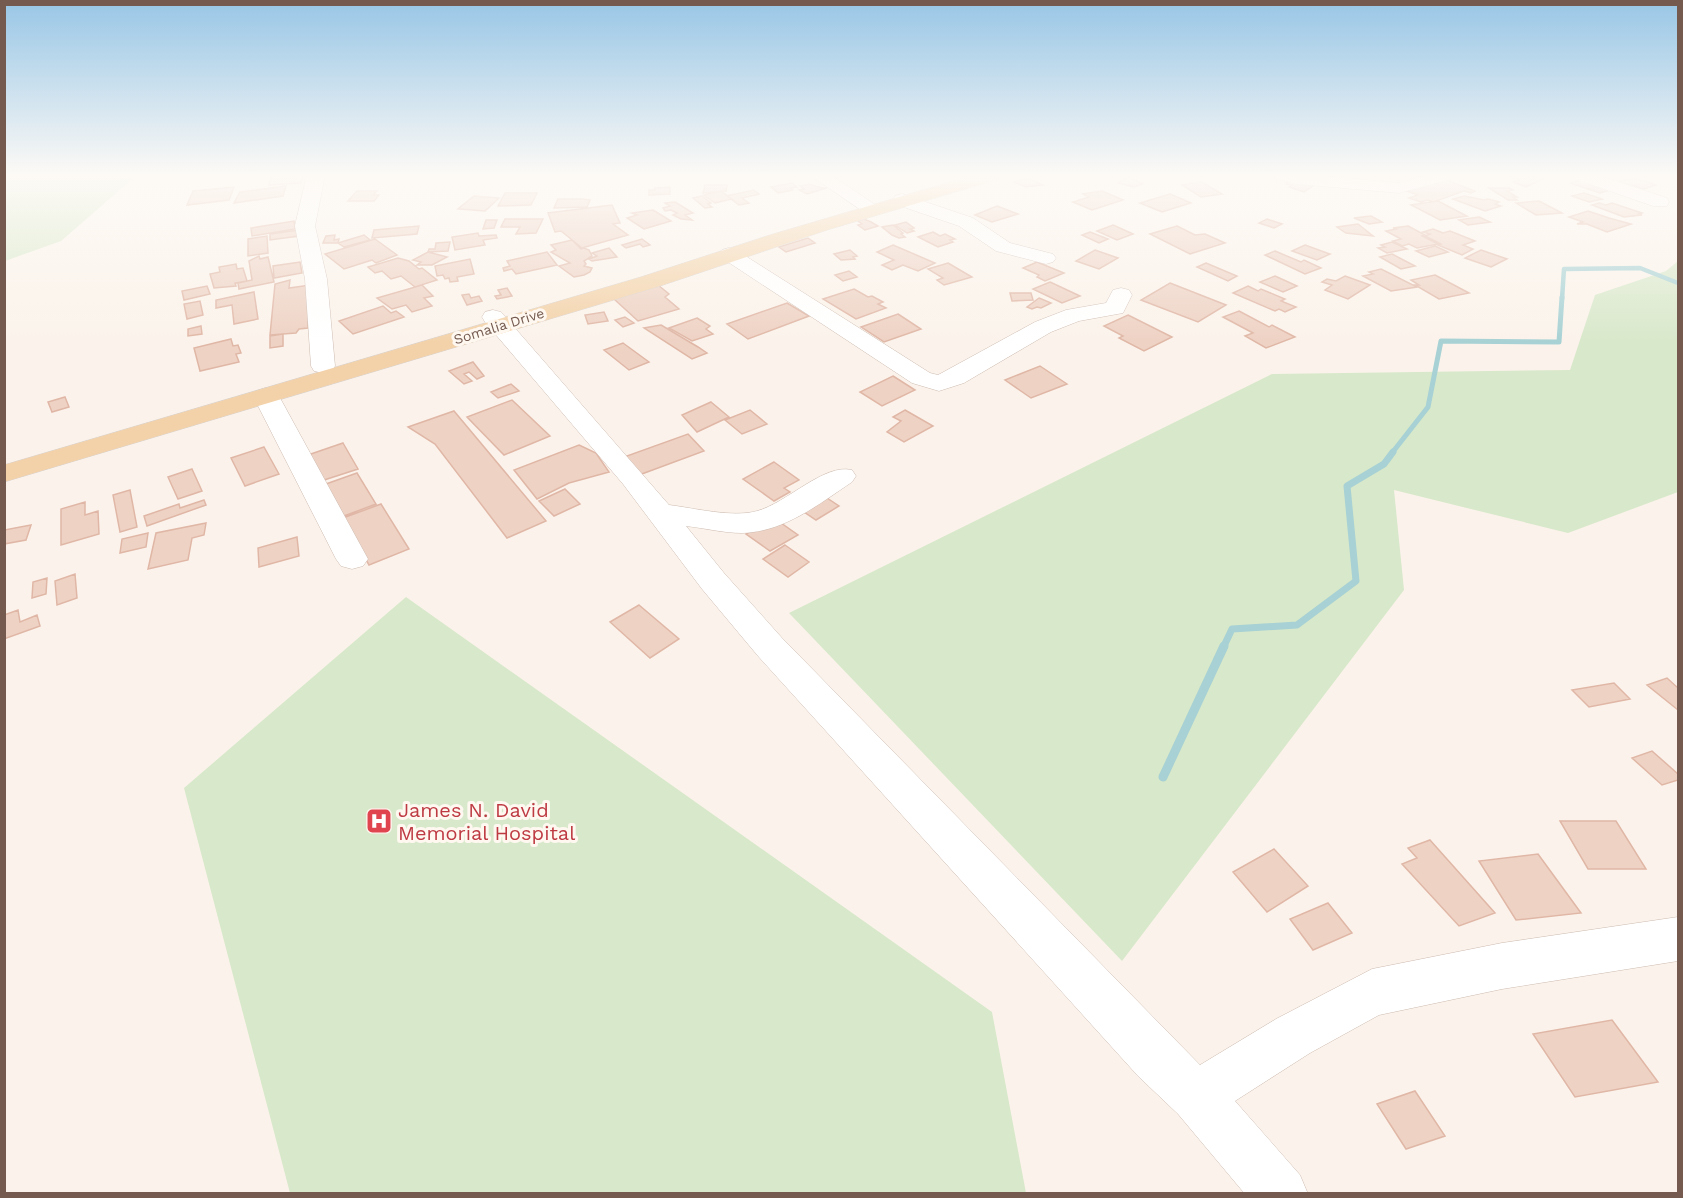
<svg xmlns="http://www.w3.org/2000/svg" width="1683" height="1198" font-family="'Work Sans',sans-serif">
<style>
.green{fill:#d8e8ca}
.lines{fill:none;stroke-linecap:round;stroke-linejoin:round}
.stream-far3{stroke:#a7d1d4;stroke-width:4.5}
.stream-far2{stroke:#a7d1d4;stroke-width:5}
.stream-far1{stroke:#a7d1d4;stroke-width:7}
.stream{stroke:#a7d1d4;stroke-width:9}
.building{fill:#eed2c4;stroke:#e0b7a6;stroke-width:1.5}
.minor-casing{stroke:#cdbbb1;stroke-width:1}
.major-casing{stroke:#d8d1ce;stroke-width:1}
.minor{fill:#fff;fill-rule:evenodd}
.major{fill:#f3d2a9;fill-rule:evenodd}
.labels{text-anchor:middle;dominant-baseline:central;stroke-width:6;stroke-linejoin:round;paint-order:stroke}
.far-street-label{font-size:14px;fill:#745a4f;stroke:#fef8f1}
.near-health-label{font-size:20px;fill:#be3a42;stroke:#fef8f1;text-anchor:start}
</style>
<rect width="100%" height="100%" fill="#fbf3eb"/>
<path class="green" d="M4,175H137L61,241L5,261Z
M1678,261V492L1568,533L1394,490L1404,590L1122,961L789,613L1272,374L1570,370L1595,295L1666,271Z
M406,597L992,1012L1026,1193H290L184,788Z"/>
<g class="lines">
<path class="stream-far3" d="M1562,299L1564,269L1640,268L1678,283"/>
<path class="stream-far2" d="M1392,453L1428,407L1441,341L1559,342L1562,297"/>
<path class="stream-far1" d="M1223,648L1232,629L1297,625L1356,581L1347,486L1384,464L1393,452"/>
<path class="stream" d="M1163,777L1224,646"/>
</g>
<path class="building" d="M271,175H304L301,183L269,185Z
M1503,175H1529L1543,179L1526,187L1513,182L1519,180Z
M1128,177L1143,184L1134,187L1118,183Z
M1441,178L1475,191L1471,193L1464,191L1433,202L1428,200L1421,202L1409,198L1418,195L1404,190Z
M1631,178L1648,182L1656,185L1644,189L1619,182Z
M1023,179H1030L1043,185L1026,187L1014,182Z
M1584,179L1614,189L1600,193L1570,183Z
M1291,180L1314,185L1304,192L1289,187L1292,185L1286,184Z
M1202,182L1222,194L1201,197L1182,185Z
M792,183L797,187L791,188L793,190L778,193L771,187Z
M809,184L822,188H827L807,194L799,190L804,189L800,186Z
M705,185H727L726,191L703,193Z
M286,186L283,196L234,203L240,192Z
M234,187L229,200L187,205L193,191Z
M670,187V194L649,195V190H655V188Z
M1489,188H1509L1513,190L1507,191L1517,197H1513L1517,200H1508Z
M754,190L759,194L742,198L749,203L739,205L727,196Z
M357,191H377L373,195H379L374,201H348Z
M721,191L732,199L715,203L704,195Z
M1102,191L1123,200L1092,210L1073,202L1089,197L1083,194Z
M505,193H537L531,205L498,206Z
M1584,193L1602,199L1589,202L1572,196Z
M1170,194L1191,203L1162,212L1140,203Z
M474,196L499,198L485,211L458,209Z
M702,196L711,203L708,204L712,207L705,208L693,198Z
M1464,196L1484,200L1488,199L1499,202L1495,204L1501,206L1485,211L1453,199Z
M558,199H582L590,200L587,207L554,208Z
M1438,201L1467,216L1440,220L1411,205Z
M1539,201L1562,213L1536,215L1516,203Z
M675,202L693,213L685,215L692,220L681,219L673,215L677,213L671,210L665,211L663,208L670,206L665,203Z
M1599,203L1606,205L1612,203L1642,213L1639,214L1642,215L1624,217L1592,205Z
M612,205L620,223L613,224L628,235L582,248L561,231L555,232L548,213Z
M997,206L1018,214L992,222L975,215Z
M653,210L671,221L644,229L627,218L637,215L632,213Z
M1588,211L1609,218L1631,224L1607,232L1587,224H1577L1583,222L1569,217Z
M1371,216L1382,222L1369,224L1354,218Z
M1479,217L1490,222L1468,225L1459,220Z
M505,219H543L536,233L516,234L520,227H501Z
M864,219L871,222L878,226L865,230L858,225L862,224L858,221Z
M1267,219L1282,224L1274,228L1259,223Z
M486,220H497L494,228L483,229Z
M294,221L295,229L252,236L251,228Z
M906,222L914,228L910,229L914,231L907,233L895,225Z
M1358,224L1373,236L1346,233L1337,227Z
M893,225L903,233L901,234L905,237L899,238L892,235L882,227Z
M1113,225L1133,234L1117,240L1097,231Z
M419,226L417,234L372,238L374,230Z
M1177,226L1195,235L1205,234L1225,243L1190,254L1150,234Z
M1408,226L1425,235L1422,236L1438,244L1417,248L1409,244L1402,246L1393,241L1401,239L1386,231L1396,229L1393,228Z
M1433,229L1443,233L1450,231L1475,241L1463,245L1473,249L1462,255L1438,245L1441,244L1425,236L1430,234L1423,232Z
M299,230V236L270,240V234Z
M933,232L940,236L945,234L955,239L950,240L953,242L938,247L918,237Z
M1090,232L1108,239L1099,243L1082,235Z
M478,233L479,236L496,235L497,238L483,240L485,245L455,250L452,237Z
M335,235L334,240L339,239L338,243H323L326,236Z
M364,235L370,240L344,247L338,243Z
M267,236L268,253L248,256V239Z
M808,238L815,243L786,252L779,247Z
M375,239L397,255L376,263L372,260L344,269L325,254Z
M642,239L650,245L643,247L640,244L626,248L622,245Z
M572,240L581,249L584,248L589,250L592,256L584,261L586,264L584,266L592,268L590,272L584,275L574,277L559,266L570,263L551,252L556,250L551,245Z
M450,242L448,251L428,252L429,249H435L436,243Z
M1392,242L1407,249L1387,253L1378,248L1385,247L1381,245Z
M893,245L935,263L918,271L903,265L892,270L882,265L894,260L877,252Z
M1305,245L1330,254L1317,260L1292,251Z
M1435,246L1448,252L1429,257L1416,251Z
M609,248L617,257L592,261L589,259L597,256L592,253Z
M850,250L857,256L853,257L855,259L841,260L834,254Z
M1095,250L1118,258L1099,269L1076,261Z
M1481,250L1507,259L1491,267L1465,258Z
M1275,251L1301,262L1304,260L1321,268L1305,274L1265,255Z
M428,252L447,257L432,265H417L421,262L413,260Z
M547,252L557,265L516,274L512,269L504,271L503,268L510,266L507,261Z
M1392,254L1415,266L1401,269L1380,257Z
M259,256L260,259L268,257L274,282L239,289L238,283L252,280L249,261Z
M398,258L409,261L419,269L422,268L437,280L415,287L401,276L391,279L382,271L375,273L368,267Z
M470,259L474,274L457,277L458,281L450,282L449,278L445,279L443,275L437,276L435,266Z
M300,262L302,273L274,278L273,266Z
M1037,262L1064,273L1045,281L1037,277L1039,275L1023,268Z
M948,263L972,277L944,285L937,280L943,278L928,269Z
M1206,263L1237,276L1228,281L1197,267Z
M236,264L237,269L243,268L247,281L235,283L236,286L214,288L210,274L220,272L219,267Z
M1381,269L1417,287L1391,291L1363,276L1373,274L1369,272Z
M849,271L857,277L843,281L835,275Z
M1435,275L1469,293L1439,299L1415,285H1419L1411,280Z
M1275,276L1297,286L1283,292L1260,282Z
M1345,276L1370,285L1348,299L1325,290L1332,285L1322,282L1327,279L1336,281Z
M290,280L289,288L310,285L308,328L299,329L296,333L270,335L275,284Z
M1050,282L1080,296L1062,303L1033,289Z
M1170,283L1226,305L1198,322L1141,300Z
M422,285L433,296L424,298L432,306L412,312L406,305L392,309L377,298Z
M658,285L669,294L665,297L679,309L638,321L613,298Z
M207,286L210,294L184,300L182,291Z
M1248,286L1258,291L1261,289L1285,299L1281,301L1296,307L1285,312L1279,309L1275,311L1233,293Z
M507,288L512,296L497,299L495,296L501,295L498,290Z
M854,289L868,297L872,296L883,302L878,304L886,308L856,319L823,299Z
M254,292L258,319L234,324L232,305L216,308V300Z
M1010,293H1031L1033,300L1012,301Z
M469,294L471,298L479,296L482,301L467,305L462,295Z
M1039,298L1051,303L1041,308L1037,307L1032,309L1027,307Z
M200,301L203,315L187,319L184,304Z
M787,303L809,316L748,339L727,324Z
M383,306L391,313L396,311L404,317L353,334L339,321Z
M1239,311L1269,327L1272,325L1295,337L1266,348L1245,336L1253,333L1223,317Z
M604,312L608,321L588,324L585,315Z
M898,314L921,329L884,342L861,327Z
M1128,315L1172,337L1144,351L1119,338L1123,336L1104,326Z
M625,317L634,323L623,327L615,320Z
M697,318L710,326L706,329L713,334L692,341L669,328Z
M661,325L698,347L707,353L692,359L644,328Z
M201,326L202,334L188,336V329Z
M283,334V346L270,348V336Z
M231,339L233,346L238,345L241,353L236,354L239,362L200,371L194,348Z
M623,343L649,362L629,370L604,350Z
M473,362L484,376L477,379L469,372L464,374L472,381L464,384L449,371Z
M1040,366L1067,384L1031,398L1005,380Z
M893,376L915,390L882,406L860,392Z
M511,384L519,391L498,398L491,392Z
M65,397L69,407L52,412L48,402Z
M512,400L550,436L504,455L467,417Z
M711,402L729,417L697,432L682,415Z
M750,410L767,424L742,434L725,420Z
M905,410L933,426L904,442L887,432L901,421L893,417Z
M454,411L546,521L507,538L435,444L408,427Z
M688,434L704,451L639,475L624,457Z
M343,443L358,469L321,481L308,455Z
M579,445L596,453L609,472L569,483L537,499L514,470Z
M264,447L279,474L245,486L231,458Z
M774,462L799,480L784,488L790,492L774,501L743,479Z
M192,469L202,491L178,499L168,477Z
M357,473L376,504L344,516L326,484Z
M565,489L580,504L554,516L539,501Z
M130,490L137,527L120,532L113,495Z
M821,494L839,506L816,520L798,508Z
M204,500L206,505L147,526L144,516L179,504L180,508Z
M85,502V515L98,511L99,534L61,545V509Z
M381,504L409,549L369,565L343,518Z
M774,518L798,535L770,551L746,534Z
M206,523L204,535L192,538L188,560L148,569L156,533Z
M31,525L26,540L4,544V530Z
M148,533L146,547L120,553L122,539Z
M297,537L299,556L259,567L258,548Z
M785,545L809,562L788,577L763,559Z
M75,574L77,598L57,605L55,581Z
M47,578L46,594L32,598L33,582Z
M639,605L679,639L650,658L610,622Z
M18,610L20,622L37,615L40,626L4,639V615Z
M1667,678L1678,688V710L1647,685Z
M1614,683L1630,699L1589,707L1572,690Z
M1652,751L1678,774V780L1662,785L1632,758Z
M1560,821H1616L1646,869H1588Z
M1430,840L1495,913L1459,926L1402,864L1417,858L1408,848Z
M1274,849L1308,886L1267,912L1233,872Z
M1538,854L1581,913L1516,920L1479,861Z
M1328,903L1352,933L1313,950L1290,919Z
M1612,1020L1658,1082L1575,1097L1533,1034Z
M1415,1091L1445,1136L1406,1149L1377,1104Z"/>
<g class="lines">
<g class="minor-casing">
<path id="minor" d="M307,175H325L315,226L327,279L335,366L332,371L323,373L314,371L311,366L305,279L295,226Z
M810,175H831L877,206L875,210H861Z
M1273,175H1311L1399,183L1427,175H1455L1452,179L1399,193L1297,184L1276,179Z
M1572,175H1598L1667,198L1669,202L1667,206H1653L1575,179Z
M902,194L973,218L1010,243L1053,254L1056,258L1053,262L1046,264L996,251L959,226L895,204L893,200L895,196Z
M729,248L736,250L930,373L938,375L1035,322L1066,310L1106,303L1113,290L1121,288L1129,290L1132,295L1123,313L1079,321L1051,332L964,383L939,391L912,383L722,258L719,254L722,250Z
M493,310L501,312L669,505C694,508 733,518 757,511C787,503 824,463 852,470L856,476L852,482C819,504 784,532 742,533C724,533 704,528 686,526L724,573L782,638L1200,1065L1276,1019L1372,969L1502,943L1678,917V961L1502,989L1379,1015L1310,1053L1235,1101L1300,1175L1308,1194H1245L1178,1114L1138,1076L758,656L702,589L623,484L485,322L482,317L485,312Z
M266,388L275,391L279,396L368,559L363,566L352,569L341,566L336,559L253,396L257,391Z"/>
</g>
<g class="major-casing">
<path id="major" d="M974,175H1002L999,179L827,230L657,287L4,482V465L641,277L770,235Z"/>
</g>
<use href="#minor" class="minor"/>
<use href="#major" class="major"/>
</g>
<linearGradient id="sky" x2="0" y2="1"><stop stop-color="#98c6e6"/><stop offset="0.51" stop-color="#fdfaf6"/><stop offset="1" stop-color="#fdfaf6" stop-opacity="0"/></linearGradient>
<rect width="1683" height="343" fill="url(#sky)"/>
<defs>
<g id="hospital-square" transform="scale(1.35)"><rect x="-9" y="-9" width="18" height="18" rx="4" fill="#e0444e" stroke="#fef8f1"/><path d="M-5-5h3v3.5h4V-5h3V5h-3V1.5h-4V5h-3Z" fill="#fff"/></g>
</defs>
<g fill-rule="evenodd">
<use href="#hospital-square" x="379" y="821"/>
</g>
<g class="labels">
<g class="far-street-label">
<text transform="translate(499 326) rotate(-17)">Somalia Drive</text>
</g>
<g class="near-health-label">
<text x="398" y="810">James N. David<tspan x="398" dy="23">Memorial Hospital</tspan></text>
</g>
</g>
<rect width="1683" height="1198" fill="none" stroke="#745a4f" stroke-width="12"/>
</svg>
